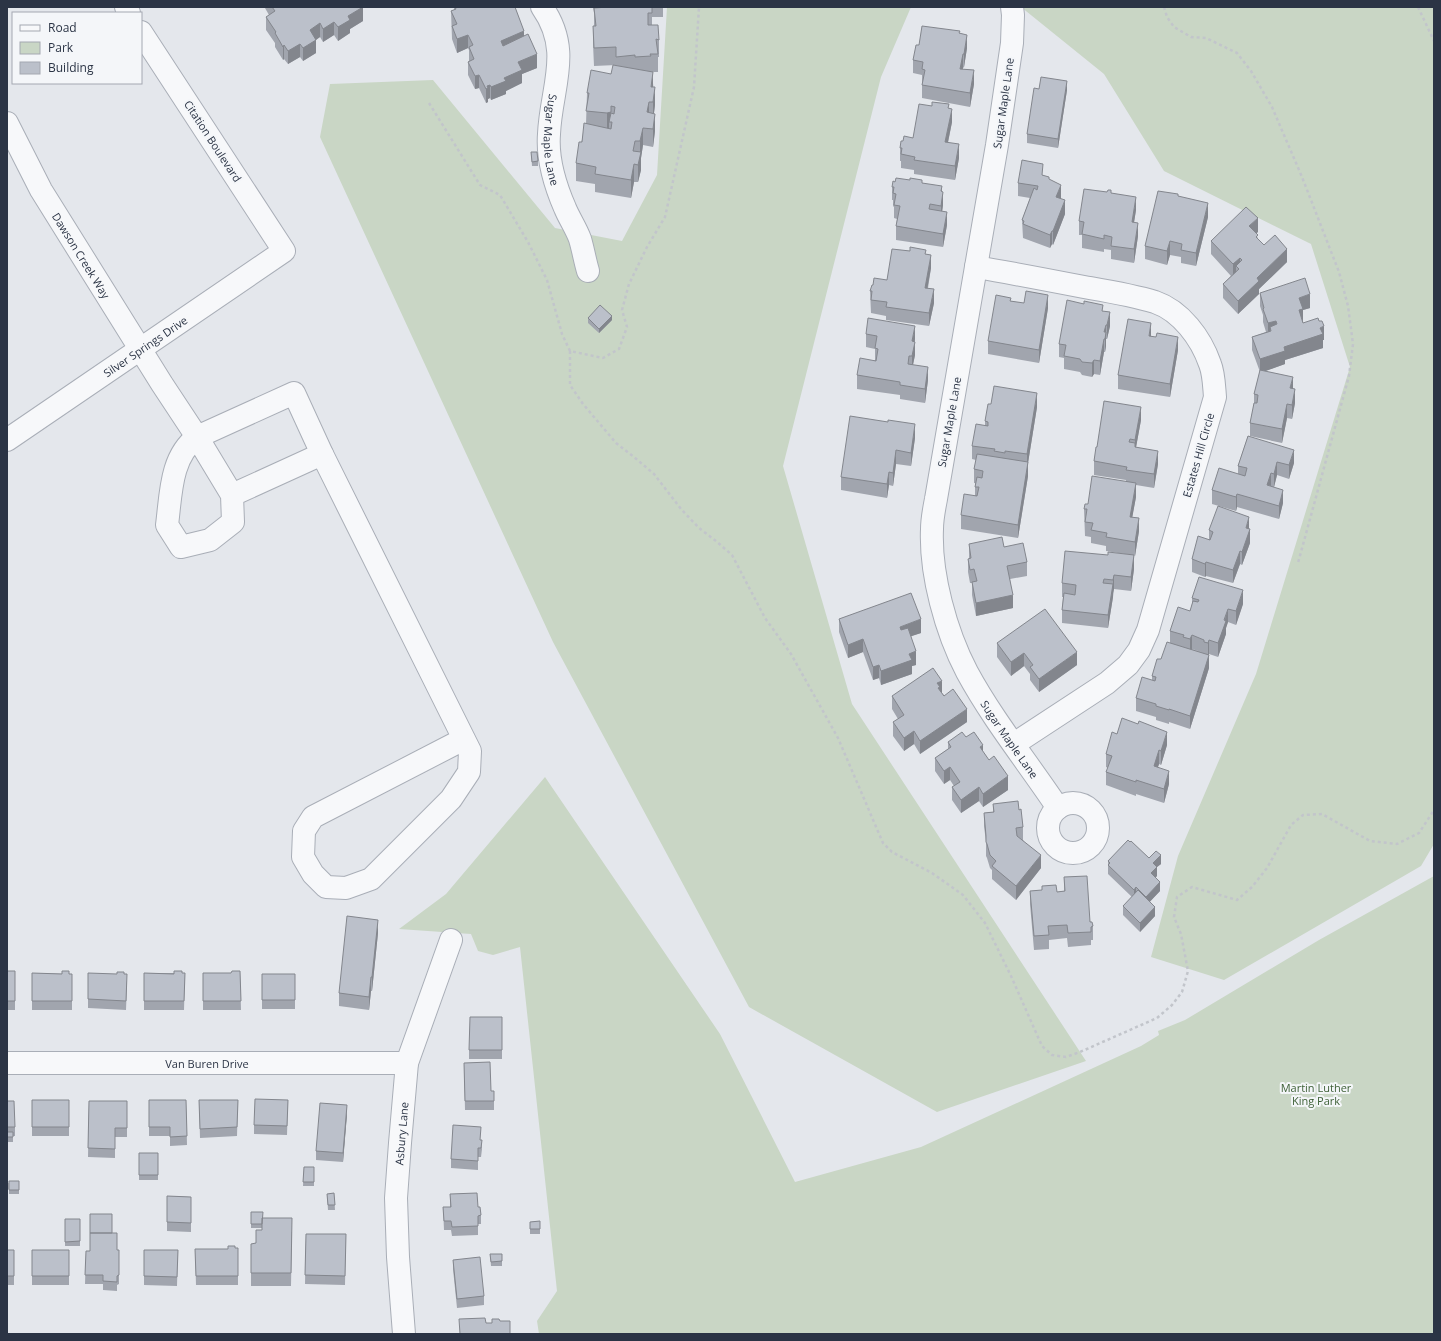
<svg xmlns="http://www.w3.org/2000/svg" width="1441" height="1341" font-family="'Open Sans',sans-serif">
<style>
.green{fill:#c9d6c5}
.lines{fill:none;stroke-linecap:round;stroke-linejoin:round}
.minor-casing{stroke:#a9aeb7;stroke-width:24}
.path{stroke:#c2c5cb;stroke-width:2.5;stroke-dasharray:3 3;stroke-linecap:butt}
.minor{stroke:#f7f8fa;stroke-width:22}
.wall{fill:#a1a5ae;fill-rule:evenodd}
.shaded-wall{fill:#83868d}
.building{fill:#bbc0ca;stroke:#83868d}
.labels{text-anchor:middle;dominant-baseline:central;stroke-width:4;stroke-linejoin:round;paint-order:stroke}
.street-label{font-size:11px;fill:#2b3445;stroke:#f4f6f9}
.park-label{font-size:11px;fill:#3f6138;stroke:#f4f6f9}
</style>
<rect width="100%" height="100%" fill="#e4e7ec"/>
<path class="green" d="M667,7H911L881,77L783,466L852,704L1086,1061L937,1112L749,1007L553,642L320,137L330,84L433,80L555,228L622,241L657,175Z
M1021,7H1434V844L1421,866L1224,980L1151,957L1178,856L1256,674L1350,367L1311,244L1164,171L1104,74Z
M545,777L720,1034L795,1182L921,1147L1141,1046L1159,1035L1158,1031L1185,1020L1319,940L1434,876V1334H539L537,1321L557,1291L520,947L493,955L478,951L471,934L399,929L446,894Z"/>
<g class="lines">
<g class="minor-casing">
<g id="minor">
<path d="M126,7L129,13"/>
<path id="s1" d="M542,7C573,51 551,87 549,134C547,159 555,185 565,208C569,218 576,228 580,239C583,249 585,261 588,271"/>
<path id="s2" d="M1012,7L1013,15L1012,43L997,145L936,499C934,509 932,519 932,529C930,574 946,632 967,672C993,720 1028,763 1058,808"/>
<path id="s3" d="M7,123L41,190L162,384L197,437L294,393L322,454L464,739L470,751L469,772L451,799L371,879L346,888L326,887L313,874L303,857L304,831L313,817L464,739"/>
<path d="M976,267C1012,273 1048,280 1084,287C1107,291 1132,295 1155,302C1181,311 1201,338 1210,364C1214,374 1214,386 1215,397L1148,630L1139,650L1128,665L1107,683L1014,744"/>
<path id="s4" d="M7,440L284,251L141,32"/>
<path d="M232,495L233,522L210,540L181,547L167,525C171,495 170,457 197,437L232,495L322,454"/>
<circle cx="1073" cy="828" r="25"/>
<path id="s5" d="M7,1063H407"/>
<path id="s6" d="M404,1334L398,1257L396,1198L400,1143L407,1063L451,940"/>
</g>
</g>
<path class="path" d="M1164,7L1167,17L1174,27L1191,37L1206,38L1237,53L1251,71L1272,107L1302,177L1339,272L1348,306L1353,344L1349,376L1298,563
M1418,7L1434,41
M429,103L480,185L500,195L528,242L547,280L562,334L570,351L603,358L619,349L627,327L622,310L629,284L647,247L665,217L694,87L699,7
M570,351V385L583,404L616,443L634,457L654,474L681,509L699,528L716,541L732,555L765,618L791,654L838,738L883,843L892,852L932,873L963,895L985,923L1011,976L1042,1046L1052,1055L1066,1057L1080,1052L1157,1018L1172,1005L1182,992L1188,971L1181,934L1174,917L1177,897L1192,887L1237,900L1252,887L1267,868L1291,825L1303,815L1322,814L1370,841L1397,844L1419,833L1434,810"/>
<use href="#minor" class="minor"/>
</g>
<path class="wall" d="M265,7H362L363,21L350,29V33L338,41L334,35L323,42L320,37L316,40V53L303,61L300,57L288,64L284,59L283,60L275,47V43L266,30V17L269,15L265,8Z
M454,7H515L524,36L537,68L522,74V83L506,91V94L491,100L490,98L488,99V102L486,103L479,88L475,89L468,75V62L469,61V50L468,48L457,53L452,39L451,11L454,10Z
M593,7H663V17H652V25L659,40V57H658V72H652L655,105L654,113L655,131L653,147L643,145L641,158V170L638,182H634L631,198L595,192V184L576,181V163L586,124L587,93L611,74L616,66V65L594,66L593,44V26H594V13Z
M960,33L967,48L964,67L962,69L974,84L970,107L922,98V75L913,73V60L919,45Z
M1039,89L1067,90L1058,148L1027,143V134Z
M949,108L952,122L948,143L959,158L955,180L914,174V170L901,168V161H900V148L903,141L913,138Z
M531,152L538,161V166H532Z
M1043,175L1049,180L1061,199L1065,214L1053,245L1052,244L1050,248L1023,238L1022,220L1030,198L1018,196V183Z
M895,182L922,183L942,191L943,205L942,211L947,225L943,247L896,240V226L897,219L894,218V207L893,206V200H892V187Z
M1111,193L1136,210L1134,222L1138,236L1134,263L1111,259V250L1104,249V252L1082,248V235H1079V221Z
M1178,196L1208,217L1196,266L1181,263V257L1170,255L1167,265L1145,259V246Z
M1258,232L1256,233L1258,239L1264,245L1287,262L1259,289V294L1238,314L1223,298V284L1231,276L1211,254V241Z
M926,254L931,268L928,288L934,303L929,326L886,320V316L871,313L870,291L873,285L887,280Z
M1260,293L1310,308L1303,310V323L1324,340H1323V348L1285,360V364L1265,371L1293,389L1295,403L1292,419L1287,418L1282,443L1250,436V423L1254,404V394L1260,372L1252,350V337L1266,332L1263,322V315L1260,306Z
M1011,301L1048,308L1039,363L988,354V341Z
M1103,311L1110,326L1107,339H1106V346L1105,352H1104L1100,375L1094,374L1092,377L1082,375L1080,372L1064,369V358L1059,357V344Z
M588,318L612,320L599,333L588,323Z
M866,334L915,339V355L913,365L928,380L925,403L900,399V395L857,389V375L875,360V349L866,347Z
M1151,336L1178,350L1170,397L1118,389V375Z
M991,404L1037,407L1028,463V476L1018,538L961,529V515L975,496V483H974V469L976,460L972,459V446L985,425V421Z
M1141,420L1136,447L1158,464L1154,488L1136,485V497L1132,517L1139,531L1135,556L1134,555V569L1131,591L1114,589L1113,597L1108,628L1062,623V610L1063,597H1062V583L1108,555H1130L1106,551V546L1091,543V537L1085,536L1084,509L1088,504L1126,482V480L1094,475V461L1097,447Z
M1248,436L1294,463L1289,479L1277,475L1274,487L1283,503L1279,519L1237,507L1236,511L1212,504V490L1238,474V466Z
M915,438L911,466L896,464L893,486L889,485L887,498L841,490V477Z
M1249,529L1250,543L1242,565L1240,564L1233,583L1206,576L1205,577L1192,572V559L1209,540V530Z
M969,544L1004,547L1027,562V576L1010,579L1013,608L976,616L972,595V583H970L968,572V559H969Z
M1192,598L1243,604L1236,625L1228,622L1226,628V634L1218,657L1209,654V668L1190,729L1169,722V724L1156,720V717L1136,711V698L1152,680V676L1170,643V631L1190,611L1192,604ZM1191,649H1192L1204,653Z
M839,619L921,633L911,636L916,665L912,666V674L881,685L879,678L873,680L863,652L848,658L839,632Z
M997,643L1077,665L1039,692L1030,680V674L1024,666L1011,676L997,657Z
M942,693L967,722L920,754L914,744L904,751L893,736V722L898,719L892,709V696Z
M1117,734L1167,745L1161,765L1159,764L1158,767L1169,784L1164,803L1136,794V796L1106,785V772L1108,768L1106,767V754Z
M966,737L983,752L1008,790L983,807L979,801L961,813L952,800V787L954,786L950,780L944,784L935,771V758L948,749V742Z
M993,804L1019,810L1023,827V840L1041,868L1016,900L992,879V870L990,868L987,858L986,856V842L984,826V813L993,812Z
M1130,842L1149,858L1161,864L1157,867V876L1155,878L1160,891L1149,902L1155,916L1140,932L1123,915V906L1132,897L1108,874V861Z
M1064,877L1093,926V940H1091V945L1068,947L1067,938L1049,940V949L1034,950L1030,904V891L1057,892L1064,891Z
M378,933L372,991H371L369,1010L339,1006V993Z
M7,971H15V1010H7Z
M240,971L241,1010H203V973H231Z
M32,973L72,974V1010H32Z
M144,973H185L184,1010H144Z
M117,974H124L127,983L126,1010L88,1008V999Z
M262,974H295V1009H262Z
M502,1017V1059H469V1050Z
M464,1063L491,1091H494V1110H465Z
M32,1100H69V1136H32Z
M149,1100H186L187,1145L170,1146V1136H149Z
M199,1100H238L237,1136L200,1138Z
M288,1100L287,1135L254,1134V1125Z
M7,1101L15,1127V1136H13V1142H7Z
M89,1101H127V1137H115V1158L88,1157Z
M347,1114L343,1162L316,1160V1151Z
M481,1140L482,1149L481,1157H478V1170L451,1168V1159Z
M139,1153H158V1180H139Z
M304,1167H314V1186H303Z
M9,1181H19V1194H9Z
M334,1193L335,1210H328L327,1194Z
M450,1194L478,1207L481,1215V1224H478V1235L452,1236L451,1230H444L443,1207H450Z
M167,1196L191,1197V1232L167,1231Z
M251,1212L292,1232L291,1286H251V1244L256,1243L262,1230V1228H251Z
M65,1219H80V1246H65Z
M540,1221V1234H530V1222Z
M112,1233L117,1250H119V1284L117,1285V1291L103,1290V1284H85L86,1251H90Z
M306,1234H346L345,1285L305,1284Z
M235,1248H238V1285H196L195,1249H228Z
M7,1250H14V1285H7Z
M32,1250H69V1285H32Z
M144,1250H178L177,1286L144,1285Z
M490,1254L502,1261V1266H491Z
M453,1260L484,1296V1305L457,1308L453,1269Z"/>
<path class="shaded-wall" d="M363,7V21L350,29V33L338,41V27L348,16Z
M334,22V35L323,42V29Z
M320,23V37L310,44V30Z
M524,31V45L501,54V41Z
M468,35V48L457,53V39Z
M967,35V48L964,67V54Z
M316,40V53L303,61V48Z
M300,44V57L288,64V51Z
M284,45V59L283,60V47Z
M537,54V68L522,74V83L506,91V94L491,100V87L504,78L518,62Z
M963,54V68L960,82V69Z
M974,70V84L970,107V93Z
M653,72V90L651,87Z
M479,75V88L475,89V76Z
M1067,81V90L1058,148V139Z
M490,85V98L488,99V102L486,103V89L487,86Z
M655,87V105L653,120V102Z
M649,102V119L647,130V112Z
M611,106V122H609V130L607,131V113Z
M952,109V122L945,156V142Z
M655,114V131L653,147V129Z
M643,128V145L641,158V170L638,182V165L640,153V141Z
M959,144V158L955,180V166Z
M634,164V182L631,198V180Z
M1061,185V198L1056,210V197Z
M942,186V198L943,192V205L941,220V191Z
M1136,197V210L1132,235V222Z
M1065,200V214L1053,245V231Z
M1208,203V217L1196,266V253Z
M947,212V225L943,247V234Z
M1258,218V232L1249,240V226Z
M1138,223V236L1134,263V249Z
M1052,231V244L1050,248V235Z
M1170,241V255L1167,265V251Z
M1287,249V262L1259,289V294L1238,314V301L1257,278Z
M931,255V268L925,301V288Z
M1240,258V271L1239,269L1236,266V275L1233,278V264Z
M934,289V303L929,326V313Z
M1310,294V308L1303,310V322L1299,324V298Z
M1048,295V308L1039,363V350Z
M1110,312V326L1107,339V325Z
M612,316V320L599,333V329Z
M1276,321V334L1271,331L1270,327V336L1268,337V323Z
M1151,323V337L1149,336Z
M1106,325V346L1105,352V339L1104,332Z
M915,326V339L912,355V341Z
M1324,326V340H1323V348L1285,360V364L1260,373V359L1320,328Z
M1178,337V350L1170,397V384Z
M1104,339V352L1100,375V361Z
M915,342V355L912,369V356Z
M1094,360V374L1092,377V363Z
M928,367V380L925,403V389Z
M1293,377V390L1290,388Z
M1295,389V403L1292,419V405Z
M1037,393V407L1028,463V476L1018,538V525L1027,467V454Z
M1287,404V418L1282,443V429Z
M1141,407V420L1135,453V440Z
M915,424V438L911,466V453Z
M896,450V464L893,486V473Z
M1294,450V463L1289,479V465Z
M1158,451V464L1154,488V474Z
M1277,462V475L1274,487V474Z
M889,472V485L887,498V484Z
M1271,473V486L1267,485Z
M1136,483V497L1130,530V517Z
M1283,490V503L1279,519V506Z
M1237,494V507L1236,511V497Z
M1249,517V530L1246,528Z
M1139,518V531L1135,556V542Z
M1250,529V543L1242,565V552Z
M1240,551V564L1233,583V570Z
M1134,555V569L1131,591V577Z
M1206,562V576L1205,577V564Z
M1114,575V589L1113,593V580Z
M1113,584V597L1108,628V615Z
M1243,590V604L1236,625V611Z
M1013,595V608L976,616V603Z
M1228,609V622L1226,628V634L1218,657V643Z
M921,619V633L900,640V627Z
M1192,635V649L1190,653V639Z
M863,639V652L848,658V645Z
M1209,640V654L1208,656V643Z
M916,651V665L912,666V674L881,685V671L909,654Z
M1077,652V665L1039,692V679Z
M1024,653V666L1011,676V662Z
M1209,655V668L1190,729V716Z
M879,665V678L873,680V667Z
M942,681V694L940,695L937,683Z
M967,709V722L920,754V741Z
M914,731V744L904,751V738Z
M1167,732V745L1161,765V751Z
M983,745V758L980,747Z
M1159,750V764L1154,779V766Z
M950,767V780L944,784V771Z
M1169,771V784L1164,803V789Z
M1008,776V790L983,807V794Z
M979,787V801L961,813V800Z
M1041,855V868L1016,900V886Z
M1161,855V864L1157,867V876L1151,882V873L1153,863Z
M1160,882V891L1146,906V897Z
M1136,887V896L1134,899V890Z
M1155,907V916L1140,932V923Z
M378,920V933L372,991V977Z
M371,977V991L369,1010V997Z
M347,1105V1114L343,1162V1153Z"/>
<path class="building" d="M272,7H363L348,16L350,20L338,27L334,22L323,29L320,23L310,30L316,40L303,48L300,44L288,51L284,45L283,47L275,33L276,32L266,17L275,11Z
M455,7H515L524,31L501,41L503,46L528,34L537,54L518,62L522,70L504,78L506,81L491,87L490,85L487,86L488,88L486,89L479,75L475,76L468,62L474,59L469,47L473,45L468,35L457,39L452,26L457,24L451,11L456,9Z
M609,7H652V13H648V25H658L659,40L656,39L658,54H650L651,56L635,57V55L616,57V47L594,48L593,26H596L594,8Z
M922,26L960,31L959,33L967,35L964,54H963L960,69L974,70L970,93L922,85L925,70L922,69L923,62L913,60L916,45H919Z
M613,65L653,72L651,87H655L653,102H649L647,112L655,114L653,129L643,128L640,141H635L633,151L641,152L638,165L634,164L631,180L595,174L596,167L576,163L579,142H582L584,123L611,129L612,122H609L611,113L614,114L615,107L611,106V112L607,113L586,111L589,93H587L591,70L611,74Z
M1041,77L1067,81L1058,139L1027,134L1034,88L1039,89Z
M932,102L949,104L948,108L952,109L945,142L959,144L955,166L914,160L915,157L901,154L902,148H900L901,141H903L904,136L913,138L919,104L932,106Z
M531,152H537L538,161L532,162Z
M1022,160L1043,164L1042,175L1049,177V179L1061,185L1056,197L1065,200L1053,231H1052L1050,235L1023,224L1024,221L1022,220L1034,188L1037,190L1038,186L1018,183Z
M896,178L910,180V178L922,180V183L942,186L941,191L943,192L941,206L930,204L929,209L947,212L943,234L896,226L900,206L894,205L896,194L893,193L894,187H892L893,181L895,182Z
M1084,189L1107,192L1108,190H1111V193L1136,197L1132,222L1138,223L1134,249L1111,246L1112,237L1104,235V239L1082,234L1084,222L1079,221Z
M1158,191L1178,194V196L1208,203L1196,253L1181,250L1182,244L1170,241L1167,251L1145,246Z
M1246,207L1258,218L1249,226L1258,235L1256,237L1264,245L1275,235L1287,249L1257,278L1259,281L1238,301L1223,284L1239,269L1236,266L1242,260L1240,258L1233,264L1211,241Z
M910,247L926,250L925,254L931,255L925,288L934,289L929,313L886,307L887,302L871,300L872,291H870L872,285H873L874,278L887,280L892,249L910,251Z
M1305,278L1310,294L1299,298L1303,309L1299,310L1303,323L1318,318L1319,321H1322L1324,326L1320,328L1323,334L1284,347L1285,351L1260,359L1252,337L1271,331L1270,327L1277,324L1276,321L1268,323L1263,309L1264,308L1260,293Z
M1026,291L1048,295L1039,350L988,341L996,295L1011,298L1010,301L1024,303Z
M1067,300L1084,304V301L1103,305L1102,311L1110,312L1107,325H1106L1104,332H1106L1105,339H1104L1100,361L1094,360L1092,363L1082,362L1080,359L1064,356L1066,345L1059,344Z
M600,305L612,316L599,329L588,318Z
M868,318L915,326L912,341L915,342L912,356H909L908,364L928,367L925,389L900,385V382L857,375L860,358L876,361L878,349L875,348L877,336L866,334Z
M1128,319L1151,323L1149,336L1156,337L1157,333L1178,337L1170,384L1118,375Z
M1260,370L1293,377L1290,388L1295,389L1292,405L1287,404L1282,429L1250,423L1254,403H1257L1258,395L1254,394Z
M994,386L1037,393L1027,454L1005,451V453L994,451L995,449L972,446L976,424L988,426V422L985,421L988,404H991Z
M1104,401L1141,407L1135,440L1130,439L1129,442L1135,443V447L1158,451L1154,474L1126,470L1127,467L1094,461L1096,447H1097Z
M850,416L888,422V420L915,424L911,453L896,450L893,473L889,472L887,484L841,477Z
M1248,436L1294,450L1289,465L1277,462L1274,474L1271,473L1267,485L1283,490L1279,506L1237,494L1236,497L1212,490L1219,468L1245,476L1247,468L1238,466Z
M977,454L1028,462L1018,525L961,515L964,494L977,496L979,487H975L977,477L982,478L983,471L974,469Z
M1092,476L1136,483L1130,517L1139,518L1135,542L1106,537L1107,533L1091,530L1093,523L1085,522L1087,509H1084L1085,504H1088Z
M1218,506L1249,517L1246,528L1250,529L1242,552L1240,551L1233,570L1206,562L1205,564L1192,559L1198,536L1210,540L1213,532L1209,530Z
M1002,537L1004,547L1023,543L1027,562L1007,566L1013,595L976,603L972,582L977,581L974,569L970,570L968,559L971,558L969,544Z
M1065,551L1108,555V552L1134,555L1131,577L1114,575L1113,580L1104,579L1103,583L1113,584L1108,615L1062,610L1064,593L1075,595L1076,585L1062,583Z
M1199,577L1243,590L1236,611L1228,609L1224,620L1226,621L1218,643L1209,640L1208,643L1204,642V640L1192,635L1190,639L1183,637L1184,635L1170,631L1178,607L1190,611L1193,601L1198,602L1199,600L1192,598Z
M911,593L921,619L900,627L901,630L908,628L916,651L909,654L912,660L881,671L879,665L873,667L863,639L848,645L839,619Z
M1045,609L1077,652L1039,679L1030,667L1033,665L1024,653L1011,662L997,643Z
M1167,642L1209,655L1190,716L1169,709V710L1156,706V704L1136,698L1142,677L1155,681L1156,677L1152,676L1157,659H1161Z
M933,668L942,681L937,683L940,687L938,688L944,696L953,689L967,709L920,741L914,731L904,738L893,722L904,715L892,696Z
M1122,718L1138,724L1139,721L1167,732L1161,751L1159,750L1154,766L1169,771L1164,789L1136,780V782L1106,772L1112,756L1106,754L1112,732L1117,734Z
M962,732L966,737L974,732L983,745L980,747L989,760L994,756L1008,776L983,794L979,787L961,800L952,787L960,782L950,767L944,771L935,758L951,747L948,742Z
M1018,801L1019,810L1021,809L1023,827L1016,828L1017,836L1041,855L1016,886L992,866L996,861L990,855L987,844L986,842V836L984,813L994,812L993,804Z
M1128,840L1130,842L1131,841L1149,858L1156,851L1161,855L1153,863L1157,867L1151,873L1160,882L1146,897L1136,887L1134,890L1108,865L1110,863L1108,861Z
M1087,876L1090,922H1092L1093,926L1091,927V932L1068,933L1067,925L1048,926L1049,935L1034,936L1030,891L1042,890V886L1056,885L1057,892L1065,891L1064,877Z
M1138,890L1155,907L1140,923L1123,906Z
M347,916L378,920L372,977H371L369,997L339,993Z
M7,971H15V1001H7Z
M62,971H69V974H72V1001H32V973L62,974Z
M174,971H182V973H185L184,1001H144V973L174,974Z
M232,971H240L241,1001H203V973H231Z
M117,972H124V974H127L126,1001L88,999V973L117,974Z
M262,974H295V1000H262Z
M470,1017H502V1050H469Z
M490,1062L491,1091H494V1101H465L464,1063Z
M255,1099L288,1100L287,1126L254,1125Z
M32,1100H69V1127H32Z
M149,1100H186L187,1136L170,1137V1127H149Z
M199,1100H238L237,1127L200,1129Z
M7,1101H14L15,1127H7Z
M89,1101H127V1128H115V1149L88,1148Z
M320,1103L347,1105L343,1153L316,1151Z
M453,1125L481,1127L480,1140H482L481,1148H478V1161L451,1159Z
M7,1132H13V1137H7Z
M139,1153H158V1175H139Z
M304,1167H314V1182H303Z
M9,1181H19V1190H9Z
M7,1183H8V1189H7Z
M334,1193L335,1205H328L327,1194Z
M477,1193L478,1207H480L481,1215L478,1216V1226L452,1227L451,1221H444L443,1207H451L450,1194Z
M167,1196L191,1197V1223L167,1222Z
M251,1212H263L262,1224H251Z
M90,1214H112V1233H90Z
M262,1218H292L291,1273H251V1244L256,1243V1230H262Z
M65,1219H80V1241L65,1242Z
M540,1221V1229H530V1222Z
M90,1233H117V1250H119V1275L117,1276V1282L103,1281V1275H85L86,1251H90Z
M306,1234H346L345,1276L305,1275Z
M228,1246H235V1248H238V1276H196L195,1249H228Z
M7,1250H14V1276H7Z
M32,1250H69V1276H32Z
M144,1250H178L177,1277L144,1276Z
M490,1254H502V1261L491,1262Z
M480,1257L484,1296L457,1299L453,1260Z
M485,1318L486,1323H492V1319H499L500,1321H510V1334H460L459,1319Z"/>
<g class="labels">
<g class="street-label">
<text transform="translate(1003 103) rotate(-82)">Sugar Maple Lane</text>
<text stroke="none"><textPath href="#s1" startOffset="137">Sugar Maple Lane</textPath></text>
<text transform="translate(213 141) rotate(57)">Citation Boulevard</text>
<text stroke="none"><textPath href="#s3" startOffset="152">Dawson Creek Way</textPath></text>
<text stroke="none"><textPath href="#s4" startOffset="167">Silver Springs Drive</textPath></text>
<text transform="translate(949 422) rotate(-80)">Sugar Maple Lane</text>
<text transform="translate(1198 455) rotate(-74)">Estates Hill Circle</text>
<text stroke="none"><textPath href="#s2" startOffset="757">Sugar Maple Lane</textPath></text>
<text stroke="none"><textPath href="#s5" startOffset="200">Van Buren Drive</textPath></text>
<text stroke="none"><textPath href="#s6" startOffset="201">Asbury Lane</textPath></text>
</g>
<g class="park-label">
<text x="1316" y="1087">Martin Luther<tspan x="1316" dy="13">King Park</tspan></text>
</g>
</g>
<rect width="1441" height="1341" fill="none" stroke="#2b3445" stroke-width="16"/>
<rect x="12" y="12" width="130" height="72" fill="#f4f6f9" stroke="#a4a8b1"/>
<rect x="20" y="25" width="20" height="6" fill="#f7f8fa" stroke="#a4a8b1"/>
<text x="48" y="32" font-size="12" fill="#2b3445">Road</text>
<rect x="20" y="42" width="20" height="12" fill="#c9d6c5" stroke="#a4a8b1"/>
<text x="48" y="52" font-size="12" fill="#2b3445">Park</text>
<rect x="20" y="62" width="20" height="12" fill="#bbc0ca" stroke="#a4a8b1"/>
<text x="48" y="72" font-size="12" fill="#2b3445">Building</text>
</svg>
